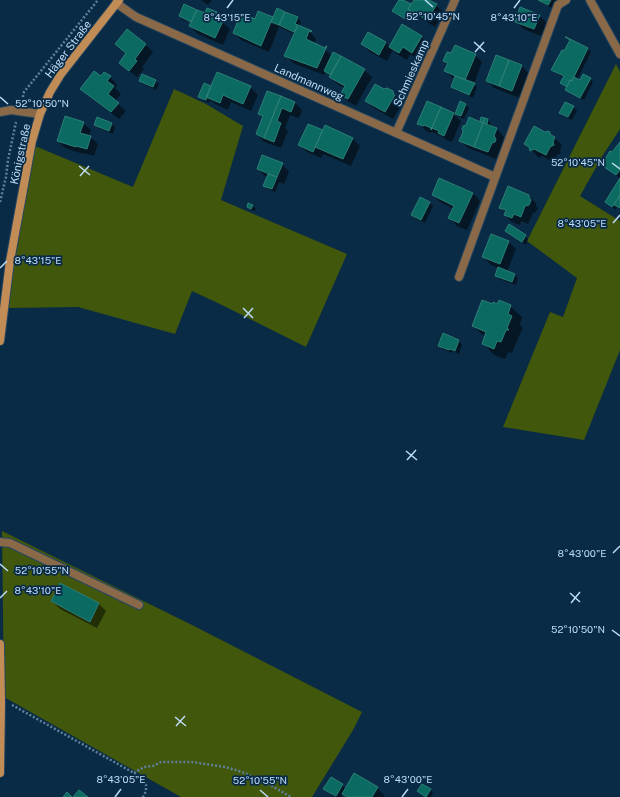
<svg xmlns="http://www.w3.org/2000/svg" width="620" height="797" font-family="'Public Sans',sans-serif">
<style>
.green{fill:#41570b}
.shadow{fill:#0007}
.building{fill:#0b6a62;stroke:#2b7f76}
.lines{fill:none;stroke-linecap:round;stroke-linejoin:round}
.service-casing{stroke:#264761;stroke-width:10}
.minor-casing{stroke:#264761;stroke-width:10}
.secondary-casing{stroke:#264761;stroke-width:10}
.path{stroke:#60809b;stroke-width:2.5;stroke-dasharray:2 2;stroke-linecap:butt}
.service{stroke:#8a6948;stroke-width:8}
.minor{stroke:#8a6948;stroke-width:8}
.secondary{stroke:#c28c56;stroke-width:8}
.ticks{fill:none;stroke:#bcdbf6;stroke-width:1.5}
.labels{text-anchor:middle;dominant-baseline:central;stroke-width:3.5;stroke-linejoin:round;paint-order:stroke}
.street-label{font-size:11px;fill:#bcdbf6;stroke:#0a2b45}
.ticks-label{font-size:10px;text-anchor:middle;fill:#bcdbf6;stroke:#0a2b45;stroke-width:3.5;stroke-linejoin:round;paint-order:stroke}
</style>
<rect width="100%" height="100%" fill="#0a2b45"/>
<path class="green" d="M616,64L620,72V129L603,155L580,196L620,221V350L584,440L503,427L550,312L563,317L577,278L527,241Z
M174,89L206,104L243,126L221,200L347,254L306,347L224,306L192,291L175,334L78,307L7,308C14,253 23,199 35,146L133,187Z
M2,531L196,627L362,712L353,730L312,797H181L4,697Z"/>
<path class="shadow" d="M201,0H212L208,5Z
M400,0L411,6L415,0H430L443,12L435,27L415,15L411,22L397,14L394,11Z
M537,0H556L552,8Z
M277,9L298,18L301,22L299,27L309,31L316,39L314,44L325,49L332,56L364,70L372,77L356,106L349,102L342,95L345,88L338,85L331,77V76L326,72L324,75L293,63L285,55L295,34L279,27L269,52L241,40L234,33L255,20L259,12L273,18Z
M216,13L224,21L223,23L230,29L223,45L198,34L190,26L192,23L183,20L180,16Z
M539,16L547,23L541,36L523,29L516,21Z
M127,30L146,45L153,52L142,67L144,69L137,77L128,70L120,63L127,54L116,44Z
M368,33L386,43L390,47L421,37L429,44L420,60L410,54L407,60L397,54L393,50L387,61L370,52L362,44Z
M587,48L591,52L577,80L580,81L590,79L593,82L584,100L570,93L566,90L567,88L561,83L564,78L556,73L553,70L564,52Z
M475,55L482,62L474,84L477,87L473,98L456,90L452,87L455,79L453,78L445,71L448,64L444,61Z
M497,56L522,66L529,74L520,98L494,88L487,80Z
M101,77H110L117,85L115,88L121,94L115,101L126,111L119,119L89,96L82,89Z
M140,81H155L159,84L156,90L144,84Z
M212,87H250L258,95L251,111L231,102L228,110L215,104L210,100L209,103L203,100L200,96Z
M384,90L392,92L400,100L402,104L393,119L374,108L366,101Z
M268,92L295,103L302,110L299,118L290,115L285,128L288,131L281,148L264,142L257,134L263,118L259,113Z
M460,102L465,104L469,108L464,119L455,115Z
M565,103L574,107L577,111L572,120L564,116L560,113Z
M453,114L461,121L452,142L447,140L443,137L432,132L431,133L426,131L419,123Z
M98,119L112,124L115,128L113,134L99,128L95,125Z
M488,120L491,124L490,127L497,129L504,137L502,144L503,147L502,149L499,151L496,159L468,148L461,141L484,124L481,121Z
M83,123L91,130L89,136L90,137L98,144L94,156L83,153V154L65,148L58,141Z
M323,132L352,138L360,146L351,166L323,154L321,158L307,152L299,145Z
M549,132L562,145L560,150L561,153L557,155L553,162L542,156L539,158L526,144L545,133Z
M620,143V178L602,165Z
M282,164L289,172L284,184L279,182L275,192L268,189L264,185L267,177L265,176L258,169Z
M440,179L473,193L480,201L467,230L457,226L450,218L454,209L440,202L433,195Z
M620,179V209L617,207L616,210L606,202Z
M529,196L536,203V206L538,208L536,212L533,213L528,224L521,221L520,225L512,222L505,215L506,213L500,207Z
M429,202L433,206L425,223L416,219L412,215Z
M252,205L256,209L255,211L251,210L248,207Z
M506,231L525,236L528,239L526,245L509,234Z
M508,241L516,249L507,272L515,275L518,278L516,285L499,279L496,275L499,268L491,265L483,257Z
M493,305L510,306L522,317L520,325L523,328L517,340L519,341H517L512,353L508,352L505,359L494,355L483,343L485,337L473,326Z
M443,335L459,341L462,345L459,354L453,351V353L442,349L439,345Z
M61,584L99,604L106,611L97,628L60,609L52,601Z
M331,778L342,785L346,789L377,788L385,796L384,797H346L343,794L341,797H336L328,792L325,789Z
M430,790L433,793L431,797H425L418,791Z"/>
<path class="building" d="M399,0H403L411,4L408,9L412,12L407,20L392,11Z
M414,0H429L437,4L427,20L408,9Z
M538,0H551L548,5Z
M184,4L197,10L191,22L179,16Z
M520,7L540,15L534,29L515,22Z
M207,8L217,12L214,18L223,21L215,38L189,26L197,10L205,13Z
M277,8L285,12L279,25L271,22Z
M258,11L273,17L261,46L233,33L241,13L255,19Z
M285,12L298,17L295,24L298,25L294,32L279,25Z
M402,24L422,36L412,53L403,47L399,53L389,47Z
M298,25L312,31L311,32L309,31L306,39L325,48L326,46H327L317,68L284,56Z
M127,29L146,44L135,59L137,61L129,71L119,63L126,53L115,44Z
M368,32L386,42L379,55L361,44Z
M565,37H566L588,48L572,81L570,80L567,87L560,83L564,76L551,70L562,50L564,51L570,40Z
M455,45L476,54L465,80L444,71L448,63L443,61L447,52L451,53Z
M333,52L341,56L331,75L324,71Z
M496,55L509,60L499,86L486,81Z
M341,56L365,69L348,99L340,95L345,86L329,77Z
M509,60L522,65L512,91L499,86Z
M94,71L101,76L104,72L111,76L107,81L114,86L108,94L119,103L111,112L80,89Z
M217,72L251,86L243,104L223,95L220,103L206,97Z
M142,74L156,80L153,87L139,81Z
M583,74L591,78L580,98L565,90L570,80L572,81L574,77L580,80Z
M455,76L475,83L469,95L451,87Z
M204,83L211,86L206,100L198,97Z
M375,84L384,89L387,88L393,91L394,95H395L385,112L365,101Z
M267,91L281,96L264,138L256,134L263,116L258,114Z
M281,96L295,102L291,112L282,108L277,121L281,123L274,142L264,138Z
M427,101L441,107L431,130V128L424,125V126L417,124Z
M460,101L466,104L461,116L455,114Z
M565,102L574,106L568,117L559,113Z
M441,107L454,113L444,136L438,133L439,131L432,128L431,130Z
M65,116L84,122L80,133L91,136L87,149L76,146V147L57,141Z
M97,117L112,123L109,131L94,125Z
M469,117L483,123L474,147L459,141L463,132L462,129L463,126L466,125Z
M481,117L485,118L483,123L480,121Z
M485,118L488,119L487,124L483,123Z
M483,123L497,128L494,136L496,139L495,142L492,143L488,152L474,147Z
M308,124L323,130L313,152L298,145Z
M325,125L353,138L343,159L315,147Z
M534,126L545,132L549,131L551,135L555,137L553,142L554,145L550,147L546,155L534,149L530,151L529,147L524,144Z
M620,142V170L616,175L601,165L610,151L612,152Z
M262,155L283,163L277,177L257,169Z
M268,174L277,177L272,189L263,186Z
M439,178L473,193L459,223L448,218L454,206L432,195Z
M620,178V195L612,207L605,202Z
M508,186L529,195V197L531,200L529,205L525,206L521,217L514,214L512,218L504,215L506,210L499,208Z
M620,195V208L614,205Z
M420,197L430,202L421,220L411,215Z
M248,203L253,205L251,209L247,207Z
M509,224L526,235L522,242L505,231Z
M491,234L509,241L500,264L482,257Z
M498,267L515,274L512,282L495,276Z
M482,300L493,304V302L497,304L499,300L511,305L508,314L512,316L507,328L509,330H506L501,342L497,341L494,349L482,344L486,332L472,326Z
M443,333L459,340L455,351L450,349L449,350L438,346Z
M60,583L99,603L90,622L51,601Z
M354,773L378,787L372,797H347L342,794Z
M331,777L343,784L336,796L323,789Z
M422,784L431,789L426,797L417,791Z
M79,790L88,797H73Z
M67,792L72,797H63Z"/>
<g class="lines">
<g class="service-casing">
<path id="service" d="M0,542L10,543L139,605"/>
</g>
<g class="minor-casing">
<path id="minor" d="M590,0L620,54
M116,3L136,17L495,177
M0,112L11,110L40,114
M396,133L455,0
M459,277L558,5L566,0"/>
</g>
<g class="secondary-casing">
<path id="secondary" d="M0,341L10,261L32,141L40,114L50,92L61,74L119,0
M0,644L1,703L0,773"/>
</g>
<path class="path" d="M22,101L24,92L98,0
M0,202L6,177L8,160L16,122
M12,705L134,773L142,779L146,785V791L143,797
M134,773L144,767L153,766L161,762H192L225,767L242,772L265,782L291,797"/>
<use href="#service" class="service"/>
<use href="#minor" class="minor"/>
<use href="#secondary" class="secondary"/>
</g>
<path class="ticks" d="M425,0L433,7M227,8L233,0M514,8L520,0M474,42L485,52M475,52L484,42M0,97L8,104M612,163L620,169M79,166L90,175M80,176L89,166M613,223L620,215M0,268L7,261M243,308L253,318M244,318L253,308M406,451L417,460M407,460L416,450M613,553L620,546M0,564L8,571M570,593L580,602M0,598L7,591M571,603L580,592M612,630L620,636M175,717L186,726M176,726L185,716M260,790L268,797M115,797L121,789M402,797L408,789"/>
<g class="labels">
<g class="street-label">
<text transform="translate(68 49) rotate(-53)">Häger Straße</text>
<text transform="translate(411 73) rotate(-66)">Schmieskamp</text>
<text transform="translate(309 82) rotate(24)">Landmannweg</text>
<text transform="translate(20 154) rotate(-78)">Königstraße</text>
</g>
</g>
<g class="ticks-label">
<text x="433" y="20">52°10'45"N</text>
<text x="227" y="21">8°43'15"E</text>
<text x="514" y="21">8°43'10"E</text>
<text x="42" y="107">52°10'50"N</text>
<text x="578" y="166">52°10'45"N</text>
<text x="582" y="227">8°43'05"E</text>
<text x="38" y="264">8°43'15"E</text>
<text x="582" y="557">8°43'00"E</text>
<text x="42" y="574">52°10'55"N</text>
<text x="38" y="594">8°43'10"E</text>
<text x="578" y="633">52°10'50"N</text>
<text x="121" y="783">8°43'05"E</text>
<text x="408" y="783">8°43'00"E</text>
<text x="260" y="784">52°10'55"N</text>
</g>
</svg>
